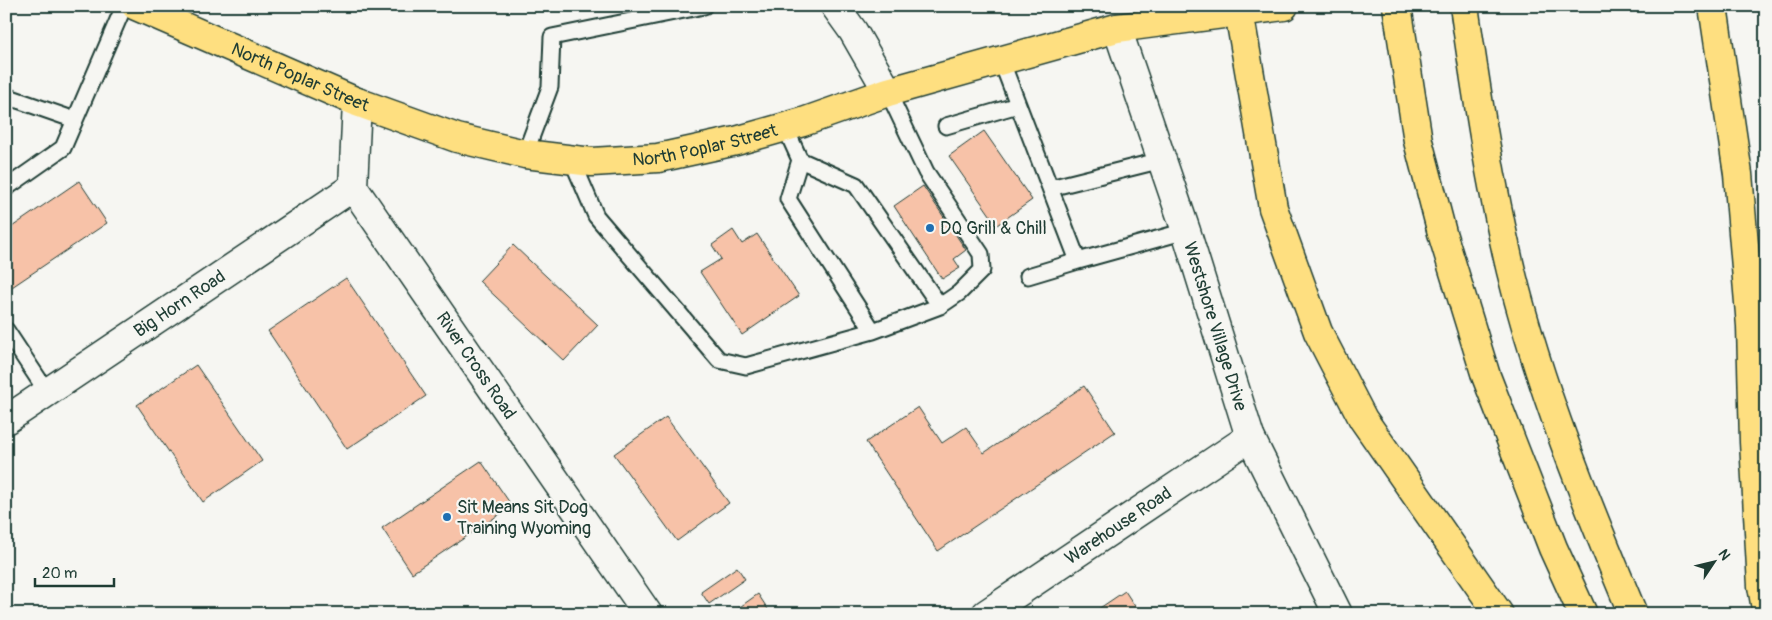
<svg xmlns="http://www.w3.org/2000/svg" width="1772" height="620" font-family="Pangolin,sans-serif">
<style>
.building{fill:#f7c2a8;stroke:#1f3d34}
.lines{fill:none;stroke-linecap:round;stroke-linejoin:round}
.service-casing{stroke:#1f3d34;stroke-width:19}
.minor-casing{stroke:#1f3d34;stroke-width:31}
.tertiary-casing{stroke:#1f3d34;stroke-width:31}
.primary-casing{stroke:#1f3d34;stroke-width:31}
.motorway-casing{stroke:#1f3d34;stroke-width:31}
.service{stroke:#f6f6f2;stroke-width:15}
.minor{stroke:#f6f6f2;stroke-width:28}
.tertiary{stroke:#f6f6f2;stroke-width:28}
.primary{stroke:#fedf80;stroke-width:28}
.motorway{stroke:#fedf80;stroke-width:28}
.poi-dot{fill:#1f6fb2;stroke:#f6f6f2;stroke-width:2}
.labels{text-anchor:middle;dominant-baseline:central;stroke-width:4.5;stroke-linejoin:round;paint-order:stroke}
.street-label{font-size:18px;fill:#1f3d34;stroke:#f6f6f2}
.poi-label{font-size:18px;fill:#1f3d34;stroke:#f6f6f2;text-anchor:start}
</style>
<rect width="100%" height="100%" fill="#f6f6f2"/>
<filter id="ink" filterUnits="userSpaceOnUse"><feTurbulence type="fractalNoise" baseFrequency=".02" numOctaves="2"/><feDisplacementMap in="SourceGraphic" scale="10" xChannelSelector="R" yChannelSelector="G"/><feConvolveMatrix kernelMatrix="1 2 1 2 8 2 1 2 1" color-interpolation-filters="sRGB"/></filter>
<g filter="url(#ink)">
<path class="building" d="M984,131L1032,200L997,225L949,156Z
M79,181L107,223L6,291V231Z
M923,186L966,250L954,259L960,268L942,279L894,206Z
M733,230L742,244L757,234L799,296L742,335L700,272L721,259L712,245Z
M513,245L598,325L564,361L479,281Z
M346,278L426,396L347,449L268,331Z
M196,365L262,461L203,502L137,405Z
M1084,386L1115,432L938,551L866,442L918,407L942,443L966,427L984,453Z
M666,417L729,503L677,541L614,454Z
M481,461L512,506L412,573L382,528Z
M737,567L745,579L709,604L701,592Z
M1125,591L1140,614H1091Z
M758,594L771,614H730Z"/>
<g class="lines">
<g class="service-casing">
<path id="service" d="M1001,60L1078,261L1186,231
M6,96L75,120
M946,126L1018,105
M785,127L800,160L856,185L940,306
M525,154L550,87L552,37L704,6
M572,160L596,216L719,360L746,366L873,331
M800,160L788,199L873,331L940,306L959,293L982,270L981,254L926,172L888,92
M6,188L63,148L124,6
M1050,188L1162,160
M1028,276L1078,261
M6,330L47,392"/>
</g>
<g class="minor-casing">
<g id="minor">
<path id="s1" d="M1117,28L1186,231L1250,437L1338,614"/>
<path id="s2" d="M357,102L353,187L648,614"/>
<path id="s3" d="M6,420L353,187"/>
<path id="s4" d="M986,614L1250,437"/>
</g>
</g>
<g class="tertiary-casing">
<path id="tertiary" d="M835,6L853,31L888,92"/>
</g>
<g class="primary-casing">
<g id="primary">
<path id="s5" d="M136,6L357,102L457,138L525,154L592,162L658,158L736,141L803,122L888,92L1117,28L1284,6"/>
</g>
</g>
<g class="motorway-casing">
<path id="motorway" d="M1238,6L1273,208L1318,332L1363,419L1499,614
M1397,6L1418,141L1442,233L1486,376L1553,548L1583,614
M1464,6C1477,95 1490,183 1511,271C1540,389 1586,502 1633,614
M1713,6L1738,174L1751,326L1754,442L1762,586L1766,609"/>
</g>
<use href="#service" class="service"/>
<use href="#minor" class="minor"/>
<use href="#tertiary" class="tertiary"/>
<use href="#primary" class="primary"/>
<use href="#motorway" class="motorway"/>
</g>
</g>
<g class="poi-dot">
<circle cx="930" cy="228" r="5"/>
<circle cx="447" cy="517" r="5"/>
</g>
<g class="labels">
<g class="street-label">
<text stroke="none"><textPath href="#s5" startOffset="179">North Poplar Street</textPath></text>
<text stroke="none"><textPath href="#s5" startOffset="599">North Poplar Street</textPath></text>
<text stroke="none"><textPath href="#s3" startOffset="209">Big Horn Road</textPath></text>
<text stroke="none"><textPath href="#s1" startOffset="314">Westshore Village Drive</textPath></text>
<text stroke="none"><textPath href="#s2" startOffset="302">River Cross Road</textPath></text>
<text stroke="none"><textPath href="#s4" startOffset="159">Warehouse Road</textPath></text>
</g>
<g class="poi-label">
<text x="940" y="228">DQ Grill &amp; Chill</text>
<text x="457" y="507">Sit Means Sit Dog<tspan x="457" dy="21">Training Wyoming</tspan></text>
</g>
</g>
<rect width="1772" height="620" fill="none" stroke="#f6f6f2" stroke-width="25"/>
<rect x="12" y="12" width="1747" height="595" fill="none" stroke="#1f3d34" stroke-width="2" filter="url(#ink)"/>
<g transform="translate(1714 562) rotate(55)" stroke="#f6f6f2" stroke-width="4" paint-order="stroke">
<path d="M0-4L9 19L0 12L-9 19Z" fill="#1f3d34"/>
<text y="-8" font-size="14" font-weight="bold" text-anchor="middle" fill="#1f3d34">N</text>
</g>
<path d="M35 578v8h79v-8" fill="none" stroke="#1f3d34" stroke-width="2.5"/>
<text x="42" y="578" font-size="15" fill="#1f3d34" stroke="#f6f6f2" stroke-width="4" paint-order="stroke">20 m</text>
</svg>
